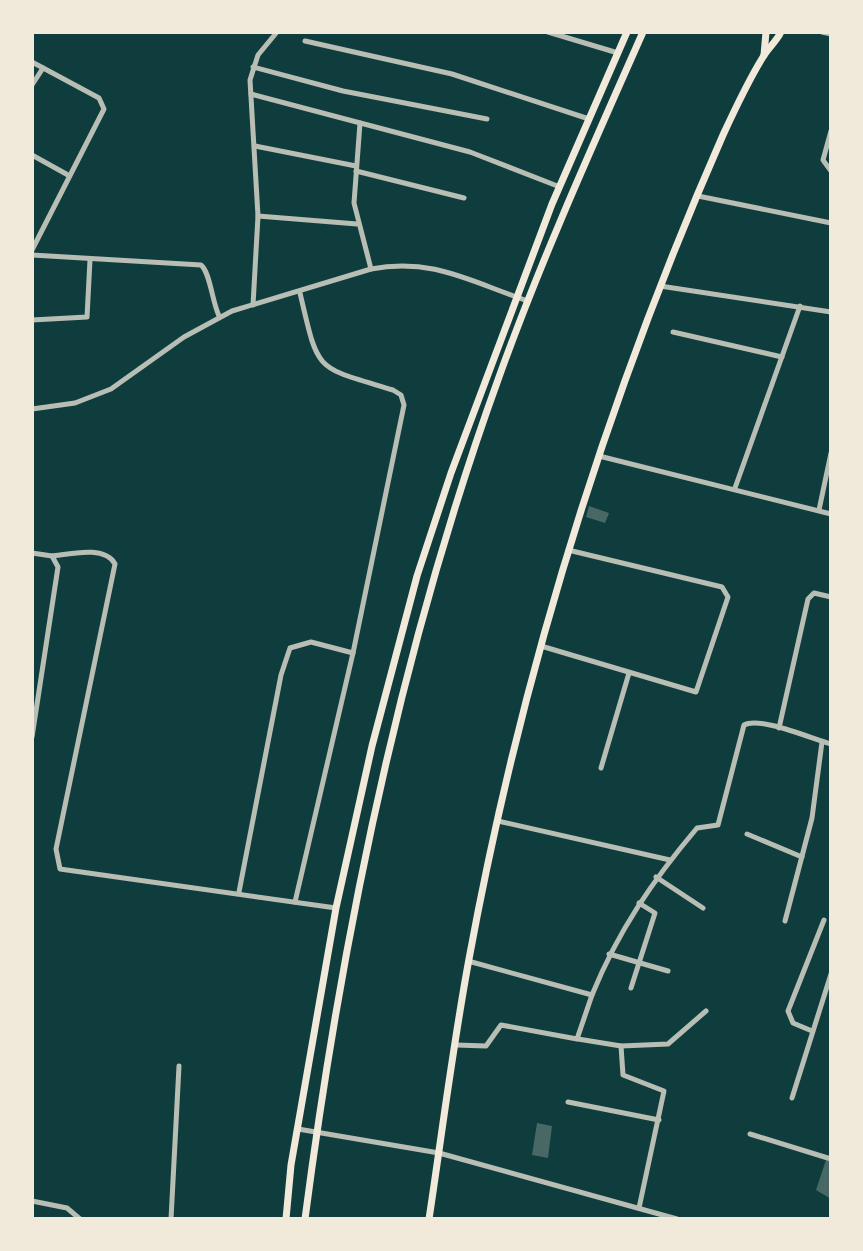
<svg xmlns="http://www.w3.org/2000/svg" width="863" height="1251" viewBox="0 0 863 1251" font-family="Ubuntu,sans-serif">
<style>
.building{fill:#486865}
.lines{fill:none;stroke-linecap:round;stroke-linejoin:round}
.minor{stroke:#b8beb3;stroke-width:5}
.secondary{stroke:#f1e9da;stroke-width:7}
</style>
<rect width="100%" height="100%" fill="#0f3d3e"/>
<g class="building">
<polygon points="589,506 609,513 605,523 586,517"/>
<polygon points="537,1123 552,1126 548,1158 532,1155"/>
<polygon points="826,1160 831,1162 831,1199 816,1190"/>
</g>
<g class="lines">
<g class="minor">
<polyline points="548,32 618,53"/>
<polyline points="822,32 831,34"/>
<polyline points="305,41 452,74 589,119"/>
<polyline points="32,62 99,98 104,109 32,250"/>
<polyline points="253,67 343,91 487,119"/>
<polyline points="32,85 43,68"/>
<polyline points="251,94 470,152 560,187"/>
<polyline points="360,123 354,203 371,269"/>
<polyline points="831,131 823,160 831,171"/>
<polyline points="255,146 356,166"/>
<polyline points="32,155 68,175"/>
<polyline points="356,171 464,198"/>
<polyline points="698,196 831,223"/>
<polyline points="258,216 357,224"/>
<path d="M32 255 201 265C210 272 212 301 219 316"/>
<polyline points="660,286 831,312"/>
<polyline points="253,305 258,216 250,80 258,55 277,32"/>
<polyline points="32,320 87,317 90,260"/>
<polyline points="673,332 782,357"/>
<path d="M32 409 75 403 111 389 184 337 232 311 371 269C432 257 471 282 528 301"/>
<polyline points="599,456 831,514"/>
<polyline points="735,488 800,306"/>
<polyline points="819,510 831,453"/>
<polyline points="32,553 52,556 58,567 32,737"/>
<path d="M52 556C70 554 105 545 115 564L56 849 60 869 336 908"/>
<polyline points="541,646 696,692 728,597 722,587 568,550"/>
<polyline points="779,728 808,599 814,593 831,597"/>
<polyline points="601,768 629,673"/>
<polyline points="498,821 670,860"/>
<polyline points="747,834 802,857"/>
<polyline points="656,877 703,908"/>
<polyline points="239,892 281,675 290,648 311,642 353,653"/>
<path d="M295 902 353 653 404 405 401 395 393 390C314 366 319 374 300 293"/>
<polyline points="785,921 812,818 822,742"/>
<polyline points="609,954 668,971"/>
<path d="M468 961 592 995C618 931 653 880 697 828L718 825 744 725C760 716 812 739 831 744"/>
<polyline points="631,988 655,913 639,903"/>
<polyline points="812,1031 793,1023 788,1011 824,920"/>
<polyline points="578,1039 621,1046 668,1044 706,1011"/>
<polyline points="456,1045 486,1046 501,1025 577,1039 592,995"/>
<polyline points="621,1046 623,1075 664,1091 639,1208"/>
<polyline points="792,1098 831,974"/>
<polyline points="568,1102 659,1120"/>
<polyline points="298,1129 439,1153 677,1219"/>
<polyline points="750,1134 831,1159"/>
<polyline points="32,1201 67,1208 80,1219"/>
<polyline points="171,1219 179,1066"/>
</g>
<g class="secondary">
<polyline points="764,55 766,32"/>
<polyline points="286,1219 291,1165 336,908 372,746 417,576 451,473 552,204 627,32"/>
<path d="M305 1219C342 935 401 647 499 377 541 260 593 145 643 32"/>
<path d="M429 1219C442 1133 453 1045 469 959 521 676 607 399 723 135 735 109 748 81 763 57 768 48 776 42 781 32"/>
</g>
</g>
<rect width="863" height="1251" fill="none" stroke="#f1e9da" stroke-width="68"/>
</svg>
